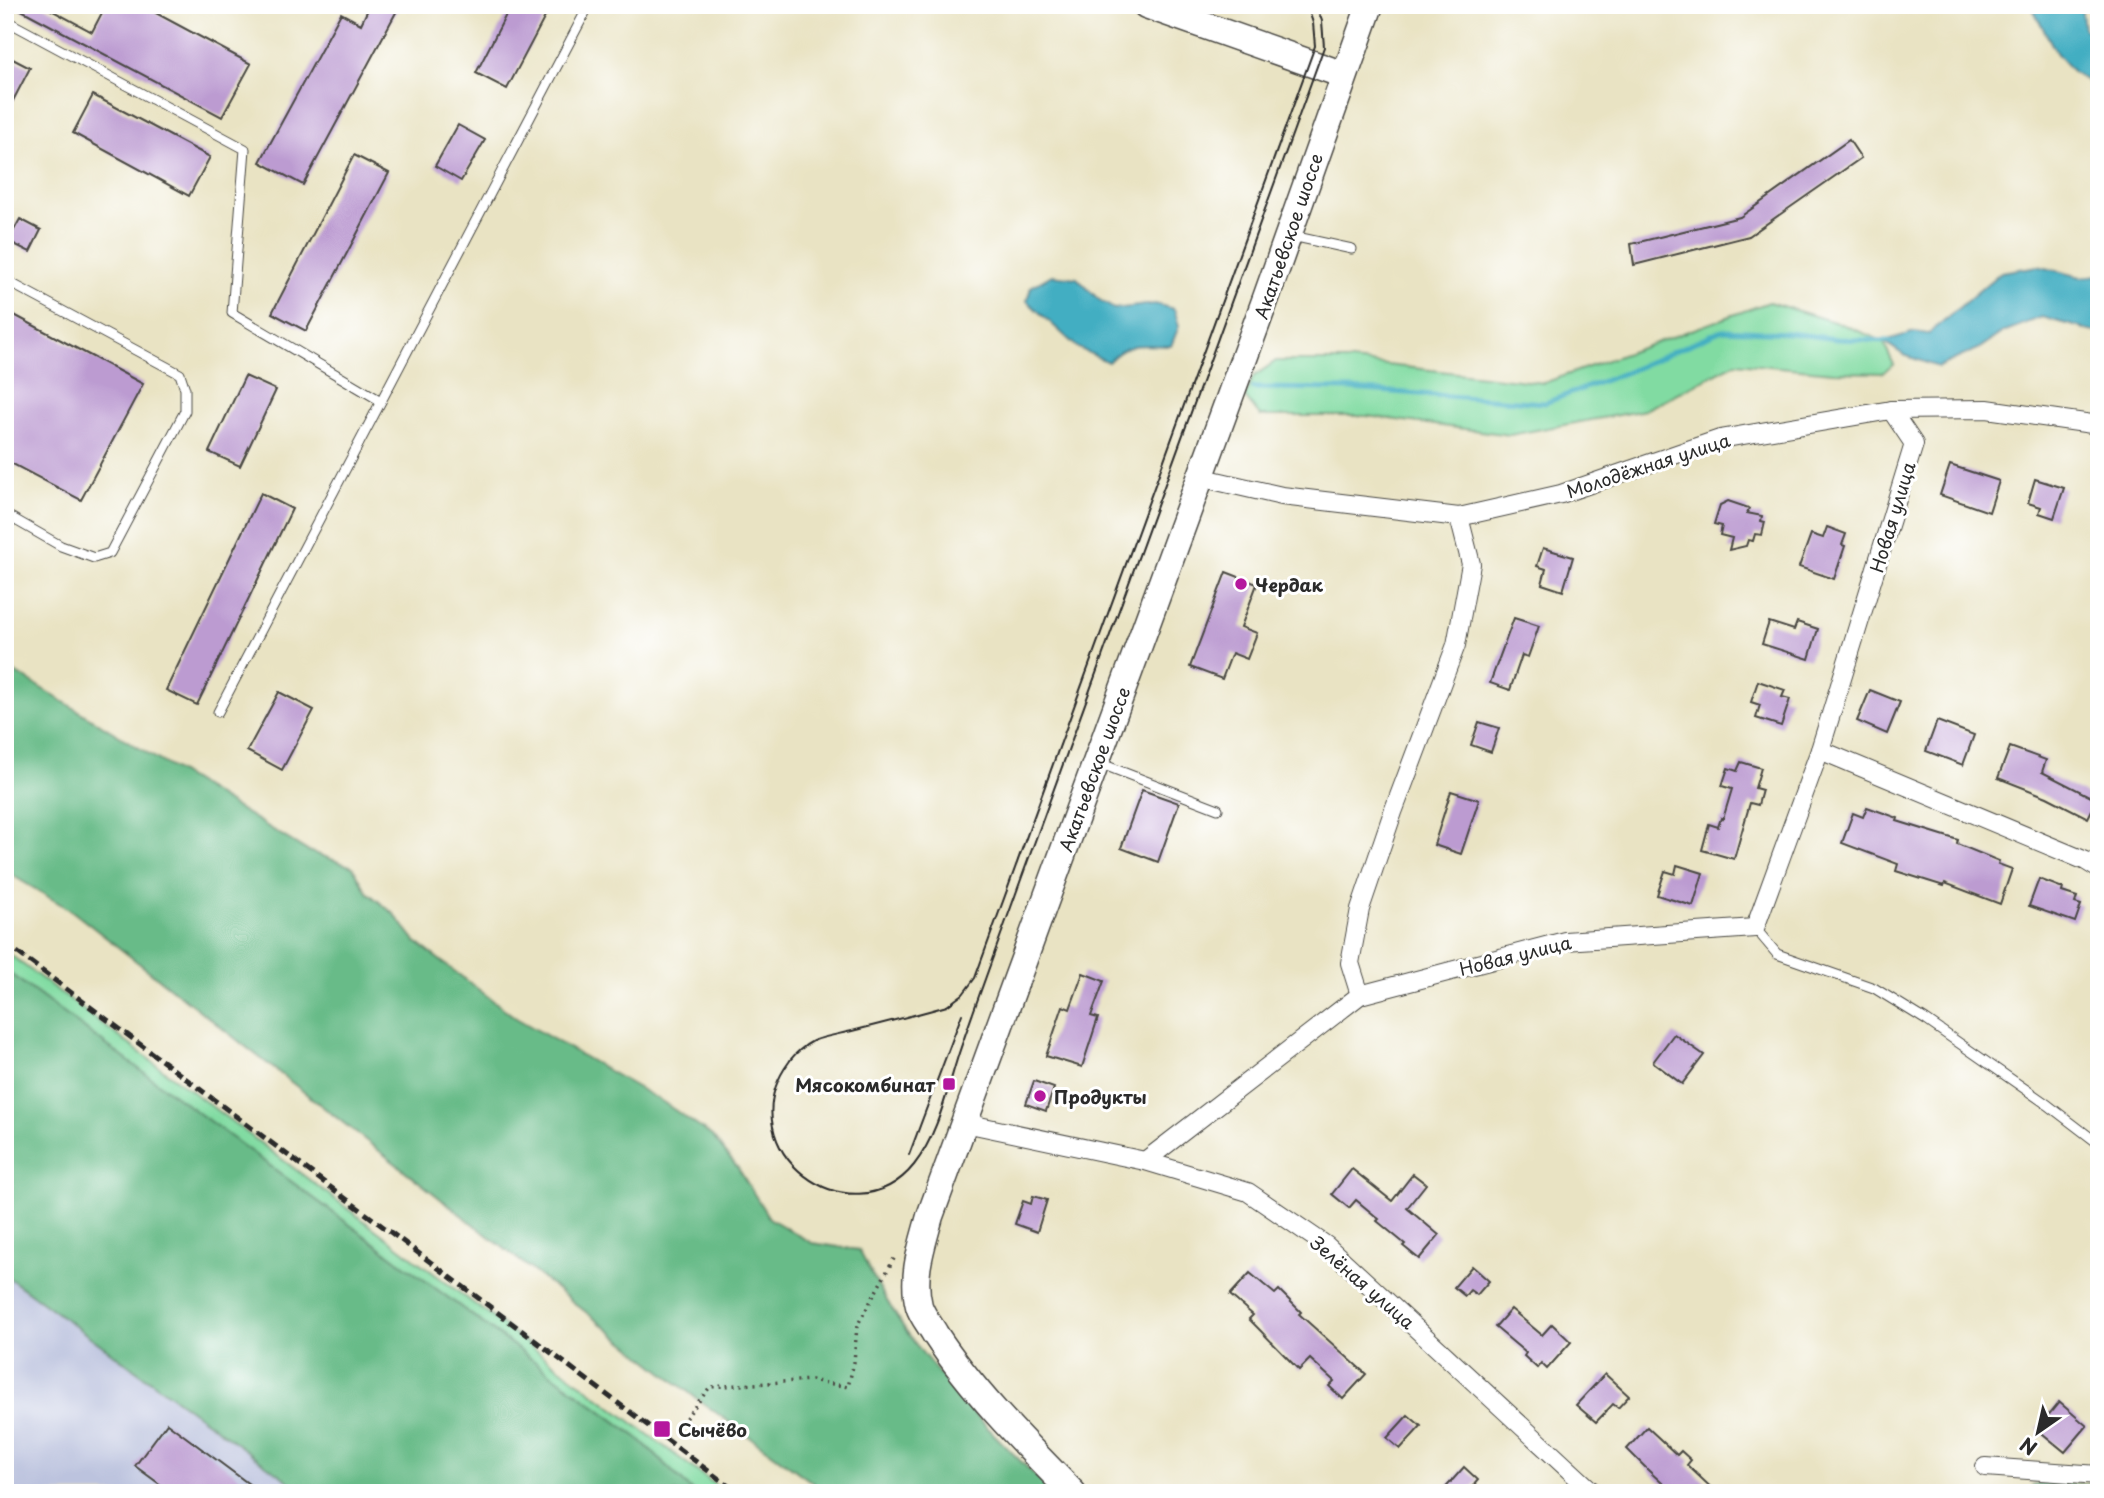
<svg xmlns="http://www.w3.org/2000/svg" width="2104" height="1498" viewBox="0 0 2104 1498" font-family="'Playpen Sans',sans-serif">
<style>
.industrial{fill:#bcc3de}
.green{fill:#81dba2;stroke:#568366;stroke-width:2}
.forest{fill:#68bb88;stroke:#4a735a;stroke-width:2}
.water{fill:#43aec2;stroke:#376c76;stroke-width:2}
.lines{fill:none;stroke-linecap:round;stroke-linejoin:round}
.stream{stroke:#43aec2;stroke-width:5}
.building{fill:#bc9bd1}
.lane-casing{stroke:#484742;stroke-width:11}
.street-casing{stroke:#484742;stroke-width:20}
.secondary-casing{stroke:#484742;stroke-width:29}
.path{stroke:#484742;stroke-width:3.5;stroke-dasharray:2 5;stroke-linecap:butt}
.lane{stroke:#fff;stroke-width:9}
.street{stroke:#fff;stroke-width:18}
.secondary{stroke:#fff;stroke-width:26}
.tram{stroke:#2b2b2b;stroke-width:2}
.rail{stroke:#2b2b2b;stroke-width:5;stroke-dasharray:10 5;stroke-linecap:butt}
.poi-dot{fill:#b5179e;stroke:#fff;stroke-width:2.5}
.labels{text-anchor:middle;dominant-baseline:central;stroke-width:6;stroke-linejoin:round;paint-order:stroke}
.street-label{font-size:18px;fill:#2b2b2b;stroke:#fff}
.poi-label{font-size:18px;font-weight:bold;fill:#2b2b2b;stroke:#fff;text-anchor:start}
</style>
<rect width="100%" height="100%" fill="#fff"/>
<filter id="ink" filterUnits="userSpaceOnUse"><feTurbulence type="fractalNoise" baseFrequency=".0143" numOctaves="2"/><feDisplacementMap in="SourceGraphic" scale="14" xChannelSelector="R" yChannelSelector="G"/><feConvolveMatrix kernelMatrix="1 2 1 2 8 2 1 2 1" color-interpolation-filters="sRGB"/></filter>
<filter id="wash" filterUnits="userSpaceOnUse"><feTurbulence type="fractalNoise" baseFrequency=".00686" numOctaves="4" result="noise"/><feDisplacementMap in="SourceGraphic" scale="28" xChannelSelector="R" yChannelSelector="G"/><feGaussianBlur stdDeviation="1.57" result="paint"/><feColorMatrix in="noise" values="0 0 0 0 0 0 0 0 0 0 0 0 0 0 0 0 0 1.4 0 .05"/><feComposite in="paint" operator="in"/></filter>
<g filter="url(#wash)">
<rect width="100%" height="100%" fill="#e9e3c3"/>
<polygon class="industrial" points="5,1275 305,1493 5,1493"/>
<g class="green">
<polygon points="1769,302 1844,325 1883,341 1894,365 1882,373 1833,372 1736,363 1645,410 1510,435 1367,416 1260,416 1245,397 1253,377 1276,361 1352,361 1544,383"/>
<polygon points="5,951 726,1493 694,1493 638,1438 5,970"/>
</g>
<g class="forest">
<path d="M5 666 306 850 353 867 367 892 394 914 416 942 516 1018 663 1102 712 1136 738 1168 769 1218 812 1243 859 1250C877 1285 897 1321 921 1351 960 1402 1007 1448 1053 1493H827L696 1398 72 911 5 871Z"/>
<polygon points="5,970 638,1438 694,1493 305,1493 5,1275"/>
<polygon points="2046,1483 2099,1485 2099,1493 2026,1493 2033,1486"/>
</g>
<g class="water">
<polygon points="2031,5 2081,5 2084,29 2099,38 2099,89 2073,72 2057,54"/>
<polygon points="2038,266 2081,277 2099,275 2099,333 2042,317 2003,332 1978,349 1938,367 1904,355 1883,341 1915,332 1928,334 2001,272"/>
<path d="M1052 275 1077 278 1098 299 1114 309 1155 304 1174 309 1179 326 1171 346C1144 346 1128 340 1108 362L1078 348 1027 301 1031 287Z"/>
</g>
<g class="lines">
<polyline class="stream" points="1253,388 1350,389 1545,403 1627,372 1722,330 1789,333 1837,339 1889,341"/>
</g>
<g id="blocks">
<g class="building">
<polygon points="12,5 42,5 92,32 106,5 141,5 251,64 222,117"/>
<polygon points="370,5 400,5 303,185 260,162 341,13 361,24"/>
<polygon points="511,5 527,5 546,15 507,89 476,73"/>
<polygon points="5,55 30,68 5,116"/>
<polygon points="93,95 210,157 189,196 73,133"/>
<polygon points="458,125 485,140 461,181 435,166"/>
<polygon points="1849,140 1861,158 1749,236 1634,265 1631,244 1740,217"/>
<polygon points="354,155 389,173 306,331 272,313"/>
<polygon points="20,219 41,230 30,252 8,241"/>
<polygon points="5,310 143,384 81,500 5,460"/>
<polygon points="245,376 276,390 240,466 209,452"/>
<polygon points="1950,465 1999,481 1989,512 1940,495"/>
<polygon points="2035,479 2064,488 2054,518 2039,513 2041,507 2028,503"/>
<polygon points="261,493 292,509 197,705 166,690"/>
<polygon points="1728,501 1749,508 1747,513 1762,516 1761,521 1765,522 1762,535 1755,534 1753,541 1748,540 1746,546 1729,550 1732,538 1720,535 1722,526 1714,524 1720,505"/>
<polygon points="1827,527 1846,534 1842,545 1845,546 1834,579 1799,567 1811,534 1823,538"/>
<polygon points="1543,548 1573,557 1563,591 1542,584 1546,569 1537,566"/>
<polygon points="1226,572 1257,584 1241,627 1257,633 1247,659 1232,653 1222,679 1190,667"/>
<polygon points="1514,618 1539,626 1528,657 1522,655 1510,690 1490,683"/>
<polygon points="1769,622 1794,630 1797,622 1818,629 1809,659 1762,644"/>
<polygon points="1758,681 1785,690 1782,697 1790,699 1781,726 1756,718 1760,705 1751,702"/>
<polygon points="1870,690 1900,702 1887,734 1857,721"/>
<polygon points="279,692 314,710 282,770 247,751"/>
<polygon points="1937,721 1974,735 1963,765 1926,751"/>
<polygon points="1479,722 1499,728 1491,752 1471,745"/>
<polygon points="2010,747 2046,760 2042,772 2097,800 2088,818 2047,797 1998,778"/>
<polygon points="1741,762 1761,768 1755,788 1762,790 1758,805 1750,803 1734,859 1702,850 1709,824 1718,827 1721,818 1723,819 1732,789 1722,786 1728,768 1737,771"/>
<polygon points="1142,790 1179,803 1158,862 1121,848"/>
<polygon points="1451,791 1479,800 1461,854 1434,845"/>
<polygon points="1867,807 1898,818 1897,821 1958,840 1957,844 1999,861 1998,864 2012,869 2000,904 1945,883 1944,886 1896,871 1898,864 1842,843 1853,813 1863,817"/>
<polygon points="1677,865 1703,873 1693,906 1657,895 1665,871 1675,874"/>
<polygon points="2039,879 2063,888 2062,892 2077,897 2075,903 2081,905 2075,922 2029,906"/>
<polygon points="1083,973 1104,981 1091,1016 1098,1018 1082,1067 1046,1056 1063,1006 1070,1009"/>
<polygon points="1674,1034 1704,1055 1682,1084 1653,1062"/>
<polygon points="1034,1081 1054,1088 1046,1111 1026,1104"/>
<polygon points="1352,1169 1392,1201 1413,1174 1426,1184 1407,1208 1439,1235 1419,1259 1403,1246 1405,1244 1377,1221 1379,1219 1356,1200 1349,1208 1332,1194"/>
<polygon points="1033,1196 1047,1200 1037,1232 1015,1224 1023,1201 1031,1204"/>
<polygon points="1472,1266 1489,1281 1477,1295 1470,1290 1465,1296 1454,1287"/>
<polygon points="1250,1273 1275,1294 1279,1290 1301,1312 1299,1314 1366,1374 1343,1399 1329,1386 1334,1381 1310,1359 1299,1370 1249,1319 1253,1315 1230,1295"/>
<polygon points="1511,1309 1542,1335 1552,1324 1571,1342 1547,1369 1541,1363 1537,1368 1524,1356 1526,1353 1495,1327"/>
<polygon points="1605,1374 1629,1396 1618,1408 1613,1404 1596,1422 1576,1405"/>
<polygon points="2059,1402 2087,1426 2065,1452 2037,1429"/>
<polygon points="1408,1415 1421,1426 1400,1449 1387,1438"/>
<polygon points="167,1423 261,1493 172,1493 135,1466"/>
<polygon points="1647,1427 1677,1455 1681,1451 1691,1460 1687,1465 1717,1493 1673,1493 1649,1471 1627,1449"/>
<polygon points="1464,1467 1478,1480 1467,1493 1441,1493"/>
</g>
</g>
</g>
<g filter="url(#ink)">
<use href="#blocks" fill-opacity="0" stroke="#484742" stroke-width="2"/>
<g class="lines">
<g class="lane-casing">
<g id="lane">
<polyline points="5,20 245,149 232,313 381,401"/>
<polyline points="1292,236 1352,249"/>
<polyline points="5,280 180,374 185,389 185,411 110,553 94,558 61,546 5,514"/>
<polyline points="218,712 589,5"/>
<polyline points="1099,763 1218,809"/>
<polyline points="1755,928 1777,954 1874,988 1926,1020 2048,1105 2099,1144"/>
</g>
</g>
<g class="street-casing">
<g id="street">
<polyline points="1199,477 1282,496 1459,517 1561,494 1720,439 1891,410 1987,409 2099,425"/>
<polyline points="1820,750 2086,861 2099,869"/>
<polyline points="1360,995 1350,963 1360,909 1393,812 1456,645 1471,564 1459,517"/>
<polyline points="965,1123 1145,1161 1248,1192 1327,1246 1594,1493"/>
<polyline points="1145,1161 1360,995 1565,941 1755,928 1820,750 1914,444 1891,410"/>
<polyline points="1985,1467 2099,1475"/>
</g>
</g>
<g class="secondary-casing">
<g id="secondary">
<polyline points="1146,5 1344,75"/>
<path d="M1073 1493C1024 1443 973 1392 935 1334 930 1325 922 1316 919 1306 911 1275 922 1246 930 1216L1266 298 1370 5"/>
</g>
</g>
<polyline class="path" points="677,1429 710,1387 811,1380 848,1387 854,1362 857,1326 896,1255"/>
<use href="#lane" class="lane"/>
<use href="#street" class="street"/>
<use href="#secondary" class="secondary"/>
<g class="tram">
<path d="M1307 5 1313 23 1315 46 975 978 963 994 947 1006C915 1015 884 1023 852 1031 840 1034 825 1036 813 1041 805 1045 794 1054 789 1062 725 1150 852 1242 914 1165 938 1135 947 1090 959 1053 978 997 999 941 1019 885 1121 606 1223 327 1324 47L1322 21 1316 5"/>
<polyline points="909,1155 962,1014"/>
</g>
<polyline class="rail" points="5,943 738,1493"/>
</g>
</g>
<g class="poi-dot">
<circle cx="1241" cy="584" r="7"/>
<rect x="942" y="1077" width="14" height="14" rx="3.5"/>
<circle cx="1040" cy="1096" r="7"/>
<rect x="653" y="1420" width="18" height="18" rx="3.5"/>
</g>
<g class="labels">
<g class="street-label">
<text transform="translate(1288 236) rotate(-71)">Акатьевское шоссе</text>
<text transform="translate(1648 465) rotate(-18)">Молодёжная улица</text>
<text transform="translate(1892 517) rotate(-73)">Новая улица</text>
<text transform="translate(1094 769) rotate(-70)">Акатьевское шоссе</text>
<text transform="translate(1515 955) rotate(-14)">Новая улица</text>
<text transform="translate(1363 1282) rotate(41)">Зелёная улица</text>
</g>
<g class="poi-label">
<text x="1255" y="584">Чердак</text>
<text x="935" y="1084" text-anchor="end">Мясокомбинат</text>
<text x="1054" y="1096">Продукты</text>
<text x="678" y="1429">Сычёво</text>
</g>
</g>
<rect width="2104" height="1498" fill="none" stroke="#fff" stroke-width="28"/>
<g transform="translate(2038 1432) rotate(214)" stroke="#ffffff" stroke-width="5" paint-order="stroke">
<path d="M0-5L12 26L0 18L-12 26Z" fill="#2b2b2b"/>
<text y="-10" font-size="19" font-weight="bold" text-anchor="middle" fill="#2b2b2b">N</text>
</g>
</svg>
